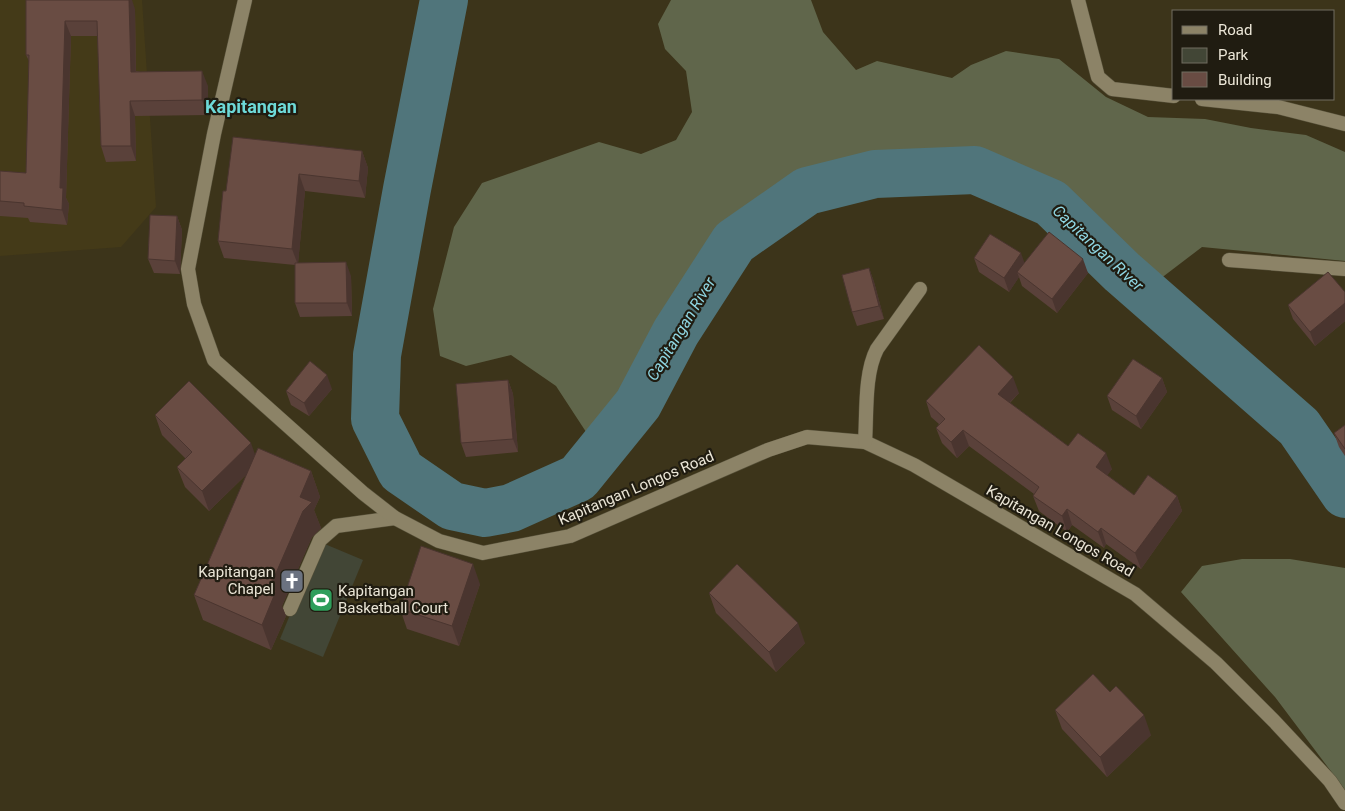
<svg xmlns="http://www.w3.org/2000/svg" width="1345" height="811" viewBox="0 0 1345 811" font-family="Roboto,sans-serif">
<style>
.built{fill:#443a18}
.green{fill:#424636}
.forest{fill:#60664b}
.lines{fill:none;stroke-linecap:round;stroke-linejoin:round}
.river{stroke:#50757b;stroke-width:48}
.service-casing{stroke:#57513a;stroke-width:15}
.minor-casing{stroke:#57513a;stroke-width:15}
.service{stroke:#8c8367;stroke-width:14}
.minor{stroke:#8c8367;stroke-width:14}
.wall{fill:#5a413a}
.shaded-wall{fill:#4a352f}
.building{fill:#694c43;stroke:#4a352f}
.labels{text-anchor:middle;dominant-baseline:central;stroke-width:4.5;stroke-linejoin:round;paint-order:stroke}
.street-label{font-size:15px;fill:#ebe6d7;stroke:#201c11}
.poi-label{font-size:15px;fill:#ebe6d7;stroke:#201c11;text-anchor:end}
.water-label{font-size:16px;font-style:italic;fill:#8fd6e2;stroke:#201c11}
.quarter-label{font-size:18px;font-weight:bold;fill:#6dd9d8;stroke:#201c11}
</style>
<rect width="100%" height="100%" fill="#3c341a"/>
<polygon class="built" points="0,0 142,0 156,207 121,247 0,256"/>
<polygon class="green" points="320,542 363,560 323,657 280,639"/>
<g class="forest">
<polygon points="671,0 811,0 823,32 856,70 877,61 952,78 971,65 1006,51 1059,59 1106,97 1148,117 1205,119 1251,128 1306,135 1345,152 1345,261 1202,247 1160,279 1061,232 980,183 887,170 789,210 667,341 617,433 590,438 556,386 511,355 466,366 440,356 433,309 454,227 482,183 599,142 641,154 676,140 692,112 686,71 665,49 658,24"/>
<polygon points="1242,559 1290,559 1345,568 1345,790 1275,697 1181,592 1202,566"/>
</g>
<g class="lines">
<polyline class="river" points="444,0 407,189 377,355 375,419 401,471 452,506 485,513 511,508 578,478 638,404 676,332 734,242 807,191 875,174 975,170 1051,203 1122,272 1299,427 1345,494"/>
<g class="service-casing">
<g id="service">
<polyline points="1229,260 1345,269"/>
<polyline points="290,609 320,540 336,526 395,518"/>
</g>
</g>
<g class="minor-casing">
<g id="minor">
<polyline points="245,0 214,134 188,269 194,304 214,360 363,493 395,518 439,541 483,553 570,536 768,450 807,437 865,442 914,465 1135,594 1216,663 1274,721 1330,781 1345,803"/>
<polyline points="1078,0 1098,77 1112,89 1174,96"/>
<polyline points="1202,99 1278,107 1345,124"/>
<path d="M865 442C867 414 864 374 877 349L920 289"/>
</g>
</g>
<use href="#service" class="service"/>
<use href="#minor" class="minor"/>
</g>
<g class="wall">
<polygon points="26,0 135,9 136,71 208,86 208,115 135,116 136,161 106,162 101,146 98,36 71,36 66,198 69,204 67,225 30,222 28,218 0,216 0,171 26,173 29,61 26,55"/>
<polygon points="362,151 368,168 365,198 305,191 298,263 351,276 352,316 300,317 295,303 295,265 224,258 218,241 226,191"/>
<polygon points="177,216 182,230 180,274 154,273 148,259"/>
<polygon points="974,258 1024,263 1088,273 1057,313 1022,286 1019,277 1009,292 979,272"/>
<polygon points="869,268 874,282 884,319 857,326 852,312"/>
<polygon points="1345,292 1345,321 1315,346 1293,319 1288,305"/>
<polygon points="1162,378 1167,392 1141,429 1112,410 1107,396"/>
<polygon points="508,380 513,394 518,452 466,457 461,443"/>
<polygon points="332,389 309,416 291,405 286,391"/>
<polygon points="1019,393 1010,403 1068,446 1112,469 1107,475 1134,495 1177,496 1182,511 1141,569 1106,544 1104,548 1072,525 1067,532 1039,511 1033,496 1034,494 969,446 957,458 942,443 936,428 939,424 931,417 926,401"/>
<polygon points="155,415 255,455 311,471 320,497 314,510 321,528 312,537 282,606 286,616 271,650 203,620 194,595 247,474 209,511 185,487 177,467 186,459 162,435"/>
<polygon points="1345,425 1345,456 1339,447 1334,433"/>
<polygon points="480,584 459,646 407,629 400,609"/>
<polygon points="709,593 805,643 776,672 716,613"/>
<polygon points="1055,710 1151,735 1107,777 1062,729"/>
</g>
<g class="shaded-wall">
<polygon points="129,0 132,0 135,9 136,87 131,72"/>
<polygon points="65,21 71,36 66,198 69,204 67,225 62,210 60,188"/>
<polygon points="202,71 208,86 208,115 202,100"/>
<polygon points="130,101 135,116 136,161 131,146"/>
<polygon points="362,151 368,168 365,198 359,181"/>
<polygon points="299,174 305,191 298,265 292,249"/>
<polygon points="177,216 182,230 180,274 175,261"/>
<polygon points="1021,253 1026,267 1017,272 1019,277 1009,292 1004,278"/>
<polygon points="1083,259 1088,273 1057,313 1052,299"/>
<polygon points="346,262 351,276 352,316 347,303"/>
<polygon points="869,268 874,282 884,319 879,306"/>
<polygon points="1345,303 1345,321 1315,346 1310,332"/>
<polygon points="327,375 332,389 309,416 304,403"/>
<polygon points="1013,377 1019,393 1003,409 998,394"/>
<polygon points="1162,378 1167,392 1141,429 1136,416"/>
<polygon points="508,380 513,394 518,452 513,439"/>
<polygon points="963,430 969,446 957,458 951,442"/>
<polygon points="251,443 258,463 209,511 202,491"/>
<polygon points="1106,453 1112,469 1102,483 1096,467"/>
<polygon points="311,471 320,497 314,510 321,528 312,537 282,606 286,616 271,650 262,625 273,580 300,497"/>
<polygon points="1177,496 1182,511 1141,569 1135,553"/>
<polygon points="1067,509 1072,525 1067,532 1062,516"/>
<polygon points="1101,528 1106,544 1104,548 1098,532"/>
<polygon points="473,564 480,584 459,646 452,626"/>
<polygon points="798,623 805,643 776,672 769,652"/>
<polygon points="1144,715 1151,735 1107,777 1100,757"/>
</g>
<g class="building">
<polygon points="26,0 129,0 131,72 202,71 202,100 130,101 131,146 101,146 97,21 65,21 60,188 63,188 62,210 24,206 24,203 0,201 0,171 26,173 29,55 26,55"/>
<polygon points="233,137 362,151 359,181 299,174 292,249 218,241 223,191 226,191"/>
<polygon points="150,215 177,216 175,261 148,259"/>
<polygon points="1049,232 1083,259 1052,299 1017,272"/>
<polygon points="990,234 1021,253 1004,278 974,258"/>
<polygon points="346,262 347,303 295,303 295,263"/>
<polygon points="869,268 879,306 852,312 842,275"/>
<polygon points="1328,272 1345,292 1345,303 1310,332 1288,305"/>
<polygon points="979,345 1013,377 998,394 1068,446 1078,433 1106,453 1096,467 1134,495 1148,475 1177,496 1135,553 1101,528 1098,532 1067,509 1062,516 1033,496 1039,487 963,430 951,442 936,428 945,419 926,401"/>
<polygon points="1133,359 1162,378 1136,416 1107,396"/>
<polygon points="310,361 327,375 304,403 286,391"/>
<polygon points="508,380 513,439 461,443 456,384"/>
<polygon points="189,381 251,443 202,491 177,467 192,452 155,415"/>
<polygon points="1345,425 1345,449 1334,433"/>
<polygon points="258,448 311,471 300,497 312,502 303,511 273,580 272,585 276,591 262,625 194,595"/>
<polygon points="421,546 473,564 452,626 400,609"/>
<polygon points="737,564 798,623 769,652 709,593"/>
<polygon points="1093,674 1110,692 1116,686 1144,715 1100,757 1055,710"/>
</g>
<defs>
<g id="church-square" transform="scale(1.25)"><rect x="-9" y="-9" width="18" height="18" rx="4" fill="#6b7280" stroke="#201c11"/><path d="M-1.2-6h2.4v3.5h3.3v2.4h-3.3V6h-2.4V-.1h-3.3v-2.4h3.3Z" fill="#fff"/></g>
<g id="stadium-square" transform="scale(1.25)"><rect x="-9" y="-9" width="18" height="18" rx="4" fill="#2e9e5b" stroke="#201c11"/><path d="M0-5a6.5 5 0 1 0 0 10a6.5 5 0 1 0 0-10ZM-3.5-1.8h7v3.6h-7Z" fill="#fff"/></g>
</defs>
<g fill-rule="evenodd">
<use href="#church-square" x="292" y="581"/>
<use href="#stadium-square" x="321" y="600"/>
</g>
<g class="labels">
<g class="street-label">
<text transform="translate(636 488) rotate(-23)">Kapitangan Longos Road</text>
<text transform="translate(1060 531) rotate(30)">Kapitangan Longos Road</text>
</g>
<g class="poi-label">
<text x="274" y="572">Kapitangan<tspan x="274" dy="17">Chapel</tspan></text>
<text x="338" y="591" text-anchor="start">Kapitangan<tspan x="338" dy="17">Basketball Court</tspan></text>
</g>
<g class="water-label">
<text transform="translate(1098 248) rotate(43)">Capitangan River</text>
<text transform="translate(681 329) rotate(-59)">Capitangan River</text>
</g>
<g class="quarter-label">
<text x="251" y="106">Kapitangan</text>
</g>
</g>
<rect x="1172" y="10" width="162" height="90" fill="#201c11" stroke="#716d60"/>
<rect x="1182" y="26" width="25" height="8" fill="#8c8367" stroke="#716d60"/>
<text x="1218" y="35" font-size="15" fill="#ebe6d7">Road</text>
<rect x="1182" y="48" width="25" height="15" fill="#424636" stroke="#716d60"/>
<text x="1218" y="60" font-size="15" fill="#ebe6d7">Park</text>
<rect x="1182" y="72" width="25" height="15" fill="#694c43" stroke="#716d60"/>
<text x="1218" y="85" font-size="15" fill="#ebe6d7">Building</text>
</svg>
